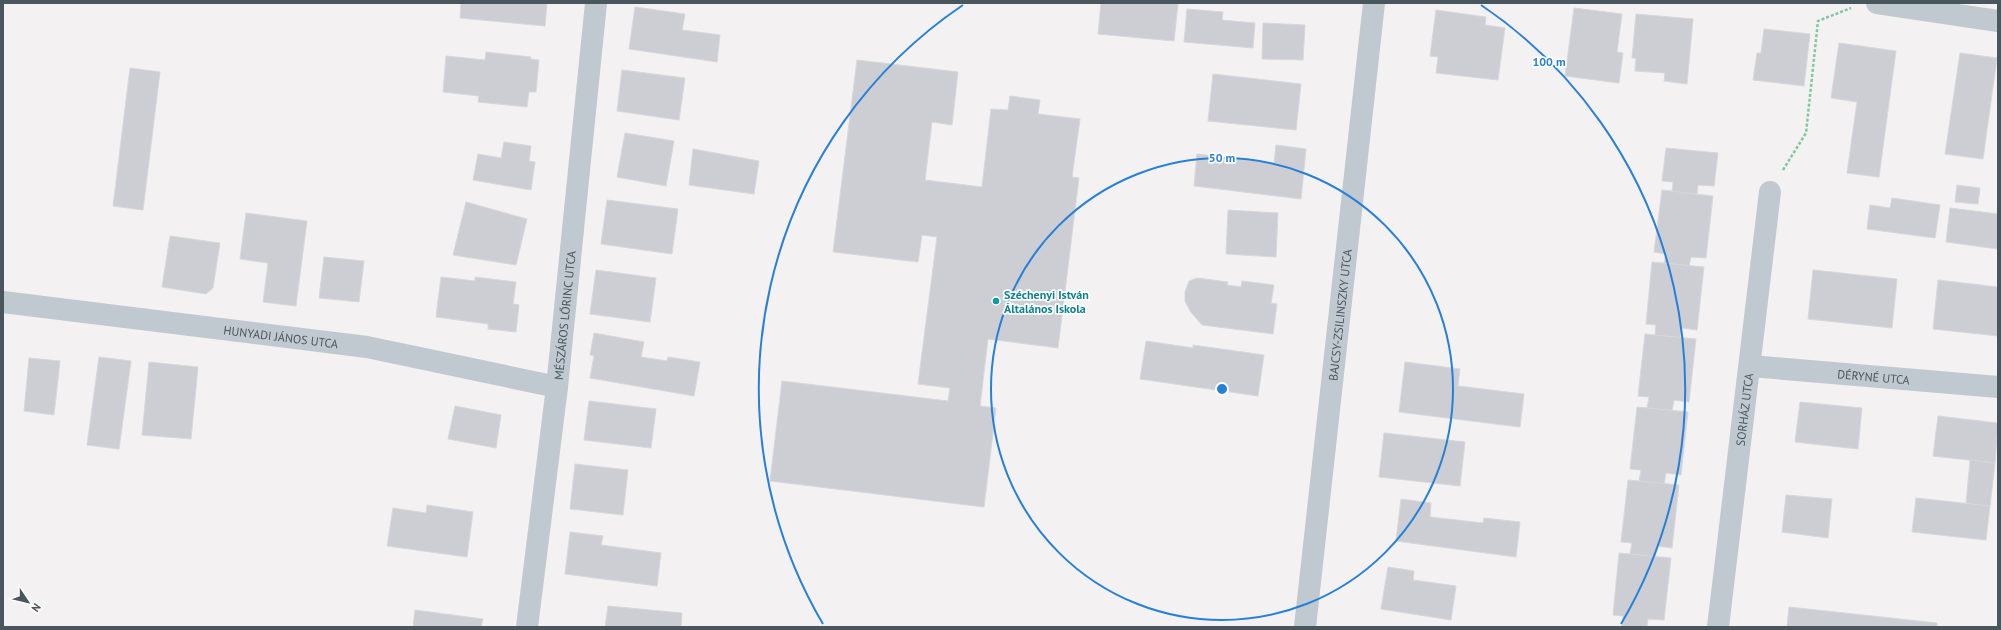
<svg xmlns="http://www.w3.org/2000/svg" width="2001" height="630" viewBox="0 0 2001 630" font-family="'PT Sans',sans-serif">
<style>
.building{fill:#ccced3;stroke:#d6d8dc}
.lines{fill:none;stroke-linecap:round;stroke-linejoin:round}
.path{stroke:#7ec99f;stroke-width:2.5;stroke-dasharray:3 2;stroke-linecap:butt}
.minor{stroke:#c0c9cf;stroke-width:22}
.ring{fill:none;stroke:#2780d8;stroke-width:2}
.culture-dot{fill:#0f9aa8;stroke:#fff;stroke-width:1.5}
.labels{text-anchor:middle;dominant-baseline:central;stroke-width:3.5;stroke-linejoin:round;paint-order:stroke}
.culture-label{font-size:12px;font-weight:bold;fill:#0d838f;stroke:#fff;text-anchor:start}
.street-label{font-size:12px;fill:#4a565e;stroke:#fff}
.centre{fill:#2780d8;stroke:#fff;stroke-width:2}
.ring-label{font-size:12px;text-anchor:middle;font-weight:bold;fill:#2780d8;stroke:#fff;stroke-width:3.5;stroke-linejoin:round;paint-order:stroke}
</style>
<rect width="100%" height="100%" fill="#f3f1f2"/>
<g class="building">
<polygon points="461,3 547,3 545,26 460,18"/>
<polygon points="1101,3 1178,3 1174,41 1098,34"/>
<polygon points="635,7 685,14 682,30 720,35 717,62 629,49"/>
<polygon points="1574,8 1622,14 1617,52 1623,53 1619,83 1565,76"/>
<polygon points="1187,9 1223,12 1222,20 1255,23 1253,48 1184,42"/>
<polygon points="1436,10 1486,17 1485,25 1505,28 1498,80 1436,73 1438,57 1430,56"/>
<polygon points="1636,14 1693,19 1687,84 1664,81 1665,73 1635,71 1636,58 1632,58"/>
<polygon points="1263,23 1305,25 1303,60 1262,59"/>
<polygon points="1764,29 1810,34 1804,86 1753,80 1757,53 1761,53"/>
<polygon points="1839,43 1896,51 1879,177 1847,173 1857,102 1831,98"/>
<polygon points="486,52 531,57 530,59 539,60 536,92 529,92 527,107 478,102 479,96 443,92 446,56 485,60"/>
<polygon points="1960,53 1997,58 1983,159 1945,154"/>
<polygon points="857,60 958,72 952,125 932,122 925,180 982,187 991,109 1008,110 1010,96 1040,100 1038,114 1080,119 1072,177 1079,178 1058,348 988,339 980,406 996,408 984,507 770,481 782,381 948,401 950,388 918,384 937,237 922,235 918,262 833,252"/>
<polygon points="130,68 160,72 143,210 113,206"/>
<polygon points="622,70 685,78 679,120 617,111"/>
<polygon points="1213,74 1301,84 1296,130 1208,121"/>
<polygon points="625,133 674,141 666,186 617,177"/>
<polygon points="504,142 531,146 529,161 535,162 531,190 473,180 478,154 501,158"/>
<polygon points="1276,145 1306,149 1301,199 1194,186 1197,154 1274,163"/>
<polygon points="1666,148 1718,153 1714,186 1698,185 1697,194 1672,192 1673,182 1662,181"/>
<polygon points="693,149 759,161 754,194 689,185"/>
<polygon points="1957,185 1980,188 1978,204 1955,202"/>
<polygon points="1662,190 1713,196 1706,258 1691,257 1689,266 1664,263 1666,254 1654,252"/>
<polygon points="1892,198 1940,205 1935,238 1867,229 1870,205 1890,208"/>
<polygon points="607,200 678,209 672,254 601,244"/>
<polygon points="466,202 527,219 516,265 453,255"/>
<polygon points="1950,208 1998,214 1998,249 1946,242"/>
<polygon points="1228,210 1278,213 1276,257 1226,254"/>
<polygon points="246,213 307,221 296,306 263,302 268,263 240,259"/>
<polygon points="170,236 220,243 213,288 206,294 162,287"/>
<polygon points="324,257 364,261 359,302 319,298"/>
<polygon points="1652,262 1704,267 1697,330 1682,328 1680,338 1655,335 1656,325 1646,324"/>
<polygon points="596,270 656,278 650,322 590,314"/>
<polygon points="1813,270 1897,279 1892,328 1808,319"/>
<polygon points="441,277 475,281 475,277 516,282 513,304 519,305 516,332 488,329 488,324 436,317"/>
<polygon points="1197,278 1228,282 1227,285 1241,287 1242,281 1274,285 1271,303 1277,304 1273,334 1202,325 1190,311 1185,301 1185,292 1189,281"/>
<polygon points="1938,280 1998,287 1998,336 1933,329"/>
<polygon points="594,333 644,342 641,357 667,361 668,357 700,362 694,396 590,378 594,356 590,355"/>
<polygon points="1645,334 1696,339 1689,402 1674,400 1672,411 1647,408 1649,397 1638,396"/>
<polygon points="1146,341 1193,348 1193,345 1264,355 1258,396 1140,379"/>
<polygon points="99,357 131,361 119,449 87,445"/>
<polygon points="29,358 60,361 54,415 24,411"/>
<polygon points="149,362 198,367 191,439 142,435"/>
<polygon points="1405,362 1460,369 1458,386 1524,394 1520,427 1399,412"/>
<polygon points="589,401 656,409 651,448 584,440"/>
<polygon points="1800,402 1862,408 1858,449 1795,442"/>
<polygon points="455,406 501,415 496,448 448,439"/>
<polygon points="1637,407 1688,412 1681,475 1666,473 1664,484 1639,481 1641,470 1630,469"/>
<polygon points="1938,416 1998,423 1995,463 1933,456"/>
<polygon points="1384,433 1465,442 1460,486 1379,477"/>
<polygon points="1970,460 1995,463 1990,506 1966,504"/>
<polygon points="575,464 628,470 623,515 570,509"/>
<polygon points="1628,480 1679,485 1672,548 1657,546 1655,557 1630,554 1632,543 1621,542"/>
<polygon points="1786,495 1832,499 1828,538 1782,532"/>
<polygon points="1916,498 1990,506 1986,540 1912,532"/>
<polygon points="1401,499 1431,503 1430,517 1483,523 1484,518 1520,522 1516,557 1396,541"/>
<polygon points="427,505 473,512 467,557 387,546 393,508 426,513"/>
<polygon points="570,532 603,536 601,545 661,553 657,586 565,574"/>
<polygon points="1619,553 1671,558 1664,620 1648,619 1647,627 1622,627 1623,616 1613,615"/>
<polygon points="1388,567 1414,571 1413,580 1456,586 1451,620 1381,609"/>
<polygon points="608,606 682,613 681,627 605,627"/>
<polygon points="1789,607 1937,623 1937,627 1787,627"/>
<polygon points="415,610 483,619 481,627 413,627"/>
</g>
<g class="lines">
<polyline class="path" points="1783,170 1806,133 1818,21 1851,8"/>
<g class="minor">
<polyline points="1877,3 1998,21"/>
<path id="s1" d="M3 302 367 347 557 387"/>
<path id="s2" d="M1750 366 1998 387"/>
<path id="s3" d="M527 627 557 387 596 3"/>
<path id="s4" d="M1305 627 1374 3"/>
<path id="s5" d="M1718 627 1770 192"/>
</g>
</g>
<g class="ring">
<circle cx="1222" cy="389" r="231"/>
<path d="M823 624A463 463 0 0 1 963 5M1481 5A463 463 0 0 1 1621 624"/>
</g>
<circle class="culture-dot" cx="996" cy="301" r="4"/>
<g class="labels">
<g class="culture-label">
<text x="1004" y="294">Széchenyi István<tspan x="1004" dy="14">Általános Iskola</tspan></text>
</g>
<g class="street-label">
<text stroke="none"><textPath href="#s3" startOffset="314">MÉSZÁROS LŐRINC UTCA</textPath></text>
<text stroke="none"><textPath href="#s4" startOffset="314">BAJCSY-ZSILINSZKY UTCA</textPath></text>
<text stroke="none"><textPath href="#s1" startOffset="280">HUNYADI JÁNOS UTCA</textPath></text>
<text stroke="none"><textPath href="#s2" startOffset="124">DÉRYNÉ UTCA</textPath></text>
<text stroke="none"><textPath href="#s5" startOffset="219">SORHÁZ UTCA</textPath></text>
</g>
</g>
<circle cx="1222" cy="389" r="6" class="centre"/>
<g class="ring-label">
<text x="1549" y="66">100 m</text>
<text x="1222" y="162">50 m</text>
</g>
<rect width="2001" height="630" fill="none" stroke="#4a565e" stroke-width="8"/>
<g transform="translate(28 602) rotate(125)" stroke="#ffffff" stroke-width="3" paint-order="stroke">
<path d="M0-3L7 15L0 10L-7 15Z" fill="#4a565e"/>
<text y="-6" font-size="11" font-weight="bold" text-anchor="middle" fill="#4a565e">N</text>
</g>
</svg>
